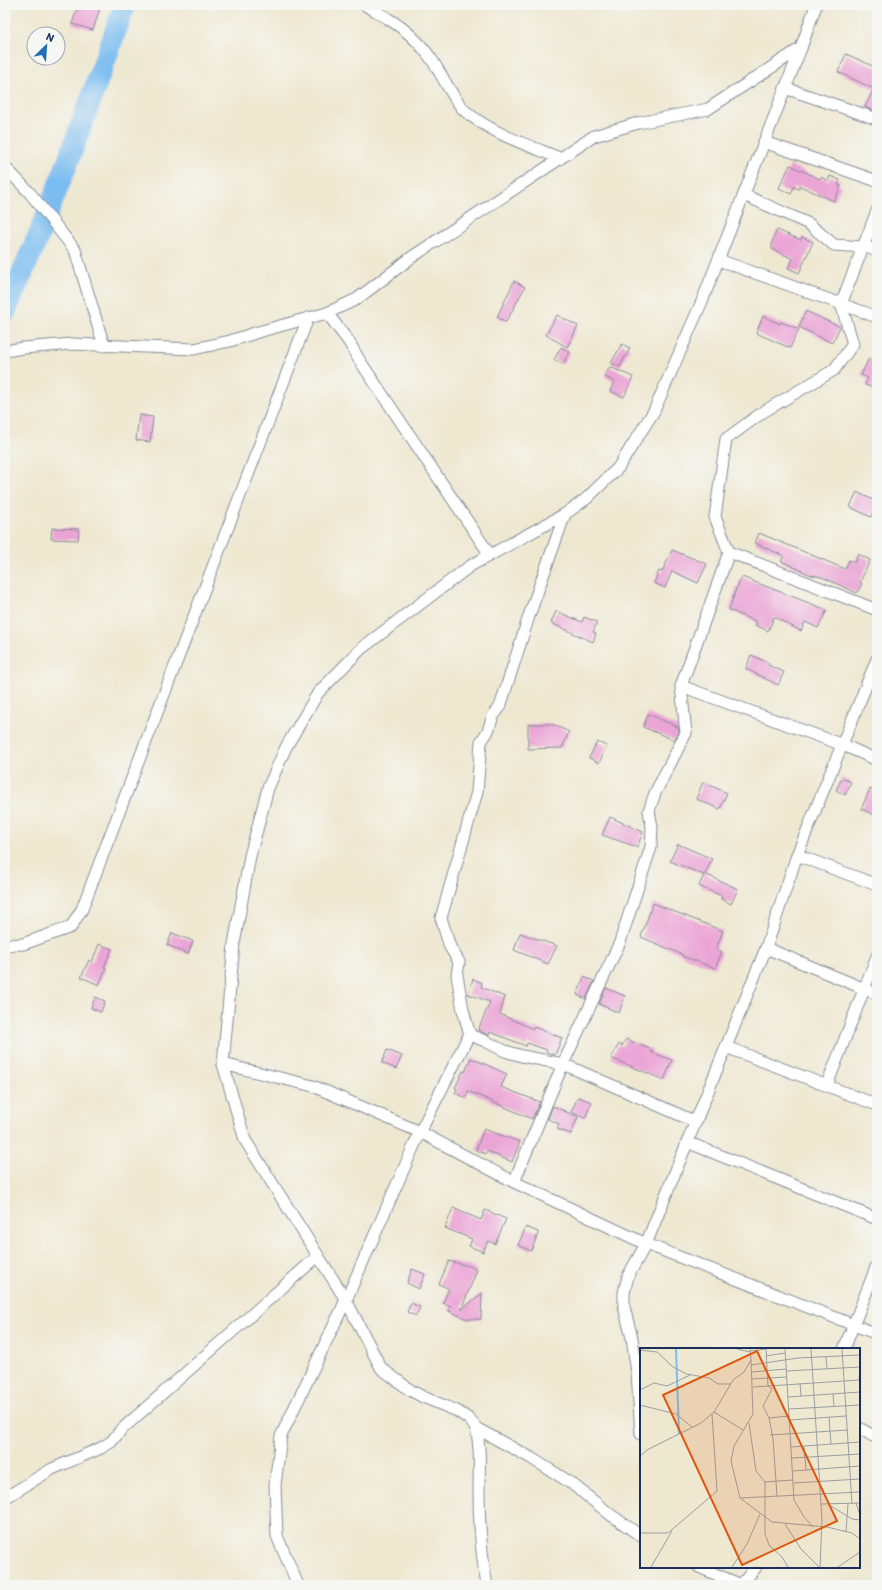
<svg xmlns="http://www.w3.org/2000/svg" width="882" height="1590" viewBox="0 0 882 1590" font-family="Itim,sans-serif">
<style>
.lines{fill:none;stroke-linecap:round;stroke-linejoin:round}
.river{stroke:#7cbdf1;stroke-width:22}
.building{fill:#eba4d6}
.minor-casing{stroke:#848c98;stroke-width:13}
.minor{stroke:#fff;stroke-width:11}
.inset-river{fill:none;stroke:#7cbdf1;stroke-width:2}
.inset-road{fill:none;stroke:#9a9ea3;stroke-width:1}
.view{fill:#de5710;fill-opacity:0.15;stroke:#de5710;stroke-width:2}
.inset-edge{fill:none;stroke:#1b2f5e;stroke-width:2}
</style>
<rect width="100%" height="100%" fill="#f6f6f2"/>
<filter id="ink" filterUnits="userSpaceOnUse"><feTurbulence type="fractalNoise" baseFrequency=".025" numOctaves="2"/><feDisplacementMap in="SourceGraphic" scale="8" xChannelSelector="R" yChannelSelector="G"/><feConvolveMatrix kernelMatrix="1 2 1 2 8 2 1 2 1" color-interpolation-filters="sRGB"/></filter>
<filter id="wash" filterUnits="userSpaceOnUse"><feTurbulence type="fractalNoise" baseFrequency=".012" numOctaves="4" result="noise"/><feDisplacementMap in="SourceGraphic" scale="16" xChannelSelector="R" yChannelSelector="G"/><feGaussianBlur stdDeviation="0.9" result="paint"/><feColorMatrix in="noise" values="0 0 0 0 0 0 0 0 0 0 0 0 0 0 0 0 0 1.4 0 .05"/><feComposite in="paint" operator="in"/></filter>
<g filter="url(#wash)">
<rect width="100%" height="100%" fill="#eee8d1"/>
<g class="lines">
<polyline class="river" points="5,312 38,237 69,159 125,5"/>
</g>
<g id="blocks">
<g class="building">
<polygon points="78,5 101,5 93,30 72,24"/>
<polygon points="846,54 877,68 877,112 865,107 874,89 838,72"/>
<polygon points="790,165 820,179 821,177 828,181 830,176 840,180 838,185 841,186 834,201 800,186 799,189 794,187 791,194 779,188"/>
<polygon points="777,230 801,240 802,237 813,242 799,273 788,268 793,259 772,249 772,242"/>
<polygon points="514,281 525,287 506,322 497,317"/>
<polygon points="806,311 840,327 832,343 799,327"/>
<polygon points="557,315 578,326 567,347 546,335"/>
<polygon points="763,316 780,324 781,322 799,329 790,348 756,333"/>
<polygon points="622,344 630,348 620,367 611,363"/>
<polygon points="561,347 570,352 563,364 554,360"/>
<polygon points="877,356 877,389 865,385 868,378 861,375 869,358 875,361"/>
<polygon points="610,367 633,377 624,397 610,391 614,382 604,376"/>
<polygon points="139,415 153,417 150,442 136,440"/>
<polygon points="857,492 877,502 877,514 873,512 871,517 850,507"/>
<polygon points="52,528 79,529 78,540 51,539"/>
<polygon points="759,533 845,569 849,560 855,562 858,554 870,560 860,582 862,583 857,593 822,577 811,575 781,561 784,556 755,543"/>
<polygon points="672,550 707,564 698,583 672,571 665,588 654,583 659,571 662,572"/>
<polygon points="742,577 827,610 818,628 805,622 801,631 774,617 768,631 755,625 757,622 729,610 736,589"/>
<polygon points="556,611 582,622 584,617 597,622 593,632 596,633 593,642 551,623"/>
<polygon points="751,655 769,663 768,665 784,672 778,685 746,669"/>
<polygon points="648,714 678,727 679,732 674,740 643,727"/>
<polygon points="528,724 552,724 569,732 562,748 528,749"/>
<polygon points="597,742 607,746 599,763 589,758"/>
<polygon points="842,778 851,782 845,795 836,790"/>
<polygon points="703,782 727,793 720,809 696,799"/>
<polygon points="870,789 877,792 877,816 861,809"/>
<polygon points="610,817 643,832 637,847 602,835"/>
<polygon points="678,844 712,859 705,874 738,889 731,904 721,899 722,896 699,886 704,875 670,861"/>
<polygon points="653,903 723,931 716,949 722,952 715,968 682,956 683,955 641,937"/>
<polygon points="172,933 193,941 188,954 167,945"/>
<polygon points="520,933 557,946 548,964 514,950"/>
<polygon points="99,944 112,949 104,967 106,968 99,985 81,977 89,960 92,962"/>
<polygon points="584,977 594,981 586,999 577,995"/>
<polygon points="473,979 482,983 481,987 505,997 500,1014 533,1029 534,1027 562,1038 555,1055 546,1052 547,1050 527,1043 526,1046 498,1035 490,1032 489,1035 478,1030 490,1002 468,994"/>
<polygon points="606,988 625,996 619,1013 599,1004"/>
<polygon points="95,997 105,1001 101,1012 91,1008"/>
<polygon points="626,1039 652,1050 651,1052 672,1060 664,1080 611,1058 619,1044 622,1046"/>
<polygon points="387,1050 402,1056 396,1069 382,1063"/>
<polygon points="471,1058 507,1074 501,1087 540,1102 532,1119 468,1091 466,1098 455,1093 457,1089 455,1088 463,1071 465,1072"/>
<polygon points="578,1097 592,1102 585,1118 571,1112"/>
<polygon points="553,1106 578,1117 571,1134 557,1129 559,1124 548,1119"/>
<polygon points="484,1129 520,1142 512,1162 487,1151 486,1154 476,1150"/>
<polygon points="453,1208 481,1220 485,1210 506,1219 495,1244 488,1241 483,1252 469,1246 472,1239 445,1228"/>
<polygon points="526,1227 538,1232 538,1234 531,1251 518,1245"/>
<polygon points="449,1261 469,1266 477,1270 461,1310 482,1293 481,1319 467,1319 449,1311 451,1306 443,1303 449,1289 439,1284"/>
<polygon points="412,1269 425,1274 419,1289 407,1283"/>
<polygon points="411,1303 420,1307 416,1316 407,1312"/>
</g>
</g>
</g>
<g filter="url(#ink)">
<use href="#blocks" fill-opacity="0" stroke="#848c98" stroke-width="1"/>
<g class="lines">
<g class="minor-casing">
<g id="minor">
<path d="M365 5C392 20 414 33 432 60 441 73 454 101 465 111 493 134 527 145 560 158"/>
<polyline points="785,88 877,119"/>
<polyline points="764,142 877,181"/>
<polyline points="5,167 30,193 75,250 104,346"/>
<polyline points="744,195 809,224 834,245 864,247"/>
<polyline points="864,246 877,251"/>
<polyline points="719,260 877,317"/>
<polyline points="327,313 349,342 358,358 490,555"/>
<polyline points="5,351 23,348 72,344 194,349 230,341 258,332 327,313 357,299 412,257 594,136 638,123 708,109 801,48 816,5"/>
<polyline points="729,552 877,610"/>
<polyline points="681,686 843,745 877,760"/>
<polyline points="797,855 877,885"/>
<polyline points="5,945 23,944 71,927 82,909 308,318"/>
<polyline points="766,948 877,994"/>
<polyline points="470,1035 463,1010 457,975 459,962 450,947 441,918 477,792 481,742 488,731 493,716 500,707 530,613 565,514"/>
<polyline points="470,1035 485,1041 505,1051 522,1056 563,1064 696,1122"/>
<polyline points="726,1047 877,1105"/>
<polyline points="223,1064 313,1086 420,1132 514,1182 646,1244 877,1334"/>
<polyline points="827,1085 877,956"/>
<polyline points="687,1142 877,1219"/>
<polyline points="514,1182 563,1064 620,942 651,847 652,827 649,811 655,793 686,733 681,686 729,552 715,517 726,439 763,412 834,370 853,344 841,304 877,211"/>
<polyline points="844,1349 877,1265"/>
<path d="M476 1428C481 1449 479 1468 479 1490 479 1522 481 1554 487 1585"/>
<polyline points="859,1428 877,1438"/>
<polyline points="641,1434 637,1372 632,1338 624,1307 624,1293 628,1276 646,1244 726,1047 766,948 797,855 877,659"/>
<polyline points="5,1498 52,1469 101,1448 111,1442 121,1430 318,1256"/>
<polyline points="641,1536 611,1515 571,1483 531,1458 476,1428 469,1419 457,1411 423,1397 410,1390 381,1368 346,1300 245,1140 223,1064 234,944 250,856 268,788 286,747 318,693 362,648 470,566 565,514 586,499 618,468 654,411 703,299 801,48"/>
<polyline points="699,1567 741,1585"/>
<polyline points="298,1585 277,1536 275,1485 281,1436 346,1300 420,1132 467,1039 470,1035"/>
<polyline points="741,1585 756,1567"/>
</g>
</g>
<use href="#minor" class="minor"/>
</g>
</g>
<g transform="translate(640 1348)">
<rect width="220" height="220" fill="#eee8d1"/>
<path class="inset-river" d="M36 1 39 86"/>
<path class="inset-road" d="M97 1 110 4M145 1 154 152 164 169 173 179M171 1 182 172 180 219M202 1 212 156M0 2 17 4 33 19 47 26 69 30 78 36H91M110 3 126 1 128 38 132 41 123 58 129 70 133 91 137 148M126 8 145 5M186 9 187 21M111 12 113 66 94 98 91 113 100 150 132 174 187 179 212 185 220 191M111 17 158 10 220 7M147 23 220 19M112 24 146 21M128 30 147 29M112 31 128 30M219 32 220 20M160 35 161 48M113 39 220 32M0 42 14 35 27 38 50 27M193 46 194 58M148 49 220 44M0 57 36 66 52 79M149 61 220 57M74 64 103 82M189 69 191 96M129 70 149 68M150 72 206 68M109 75 116 123 125 134V186L129 197 142 209 148 219M130 87 208 82M164 98 166 122M151 99 220 94M0 108 7 102 61 75 74 64 93 32 104 24 111 12 110 1M152 110 220 106M153 123 220 118M125 134 153 132M154 135 220 131M100 150 220 144M216 155 220 167M181 156 220 155M191 158 212 171 220 172M145 176 161 201 179 219M206 184 208 156M0 185H28L77 143 72 66M11 219 32 183M92 219 107 196 120 166M198 219 220 204"/>
<path class="view" d="M117 3 197 173 102 217 23 47Z"/>
<rect width="220" height="220" class="inset-edge"/>
</g>
<rect width="882" height="1590" fill="none" stroke="#f6f6f2" stroke-width="20"/>
<g transform="translate(46 46) rotate(25)"><circle r="19" fill="#f6f6f2" stroke="#9ea6b7"/>
<path d="M0-3L7 15L0 10L-7 15Z" fill="#1f6fb2"/>
<text y="-6" font-size="11" font-weight="bold" text-anchor="middle" fill="#1b2f5e">N</text>
</g>
</svg>
